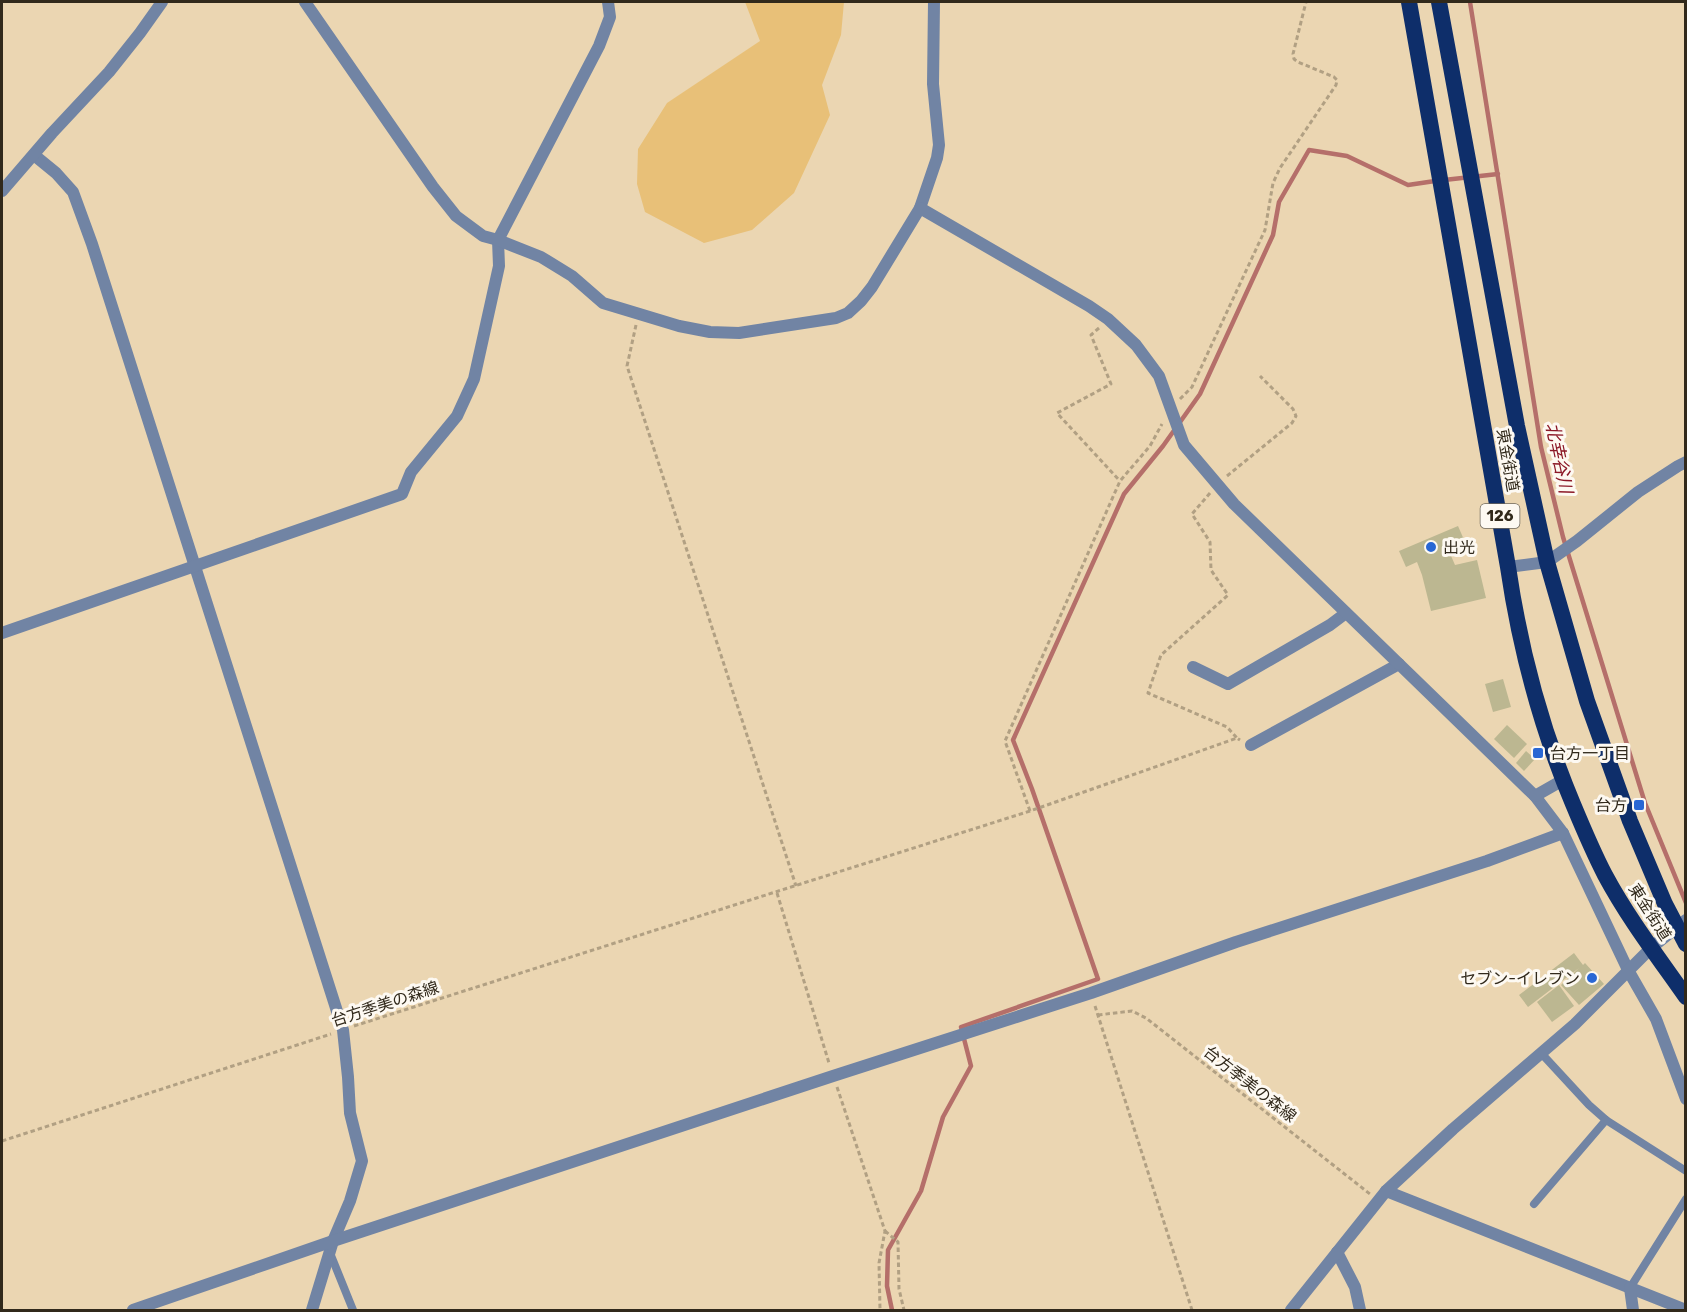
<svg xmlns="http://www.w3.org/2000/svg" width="1687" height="1312" viewBox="0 0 1687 1312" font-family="Rubik,'Noto Sans JP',sans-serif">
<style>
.green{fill:#e8c078}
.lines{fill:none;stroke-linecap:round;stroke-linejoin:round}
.stream{stroke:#b56f6a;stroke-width:4.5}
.building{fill:#bcb791}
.path{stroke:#b1a083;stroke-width:3;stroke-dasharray:4.5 3;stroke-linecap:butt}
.service{stroke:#7184a4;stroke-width:8}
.minor{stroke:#7184a4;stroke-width:12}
.tertiary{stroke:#7184a4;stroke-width:12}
.trunk{stroke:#0e2e6a;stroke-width:16}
.poi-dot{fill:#2967d4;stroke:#fdf9f2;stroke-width:2}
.labels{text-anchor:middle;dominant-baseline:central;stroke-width:6;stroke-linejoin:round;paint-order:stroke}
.shield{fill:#fdf9f2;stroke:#6e675c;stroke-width:1.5}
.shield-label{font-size:15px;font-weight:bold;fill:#31291b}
.street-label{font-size:16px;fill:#31291b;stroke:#fdf9f2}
.poi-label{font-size:16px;fill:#31291b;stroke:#fdf9f2;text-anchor:start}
.water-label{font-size:18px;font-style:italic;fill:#8b1726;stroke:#fdf9f2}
</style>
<rect width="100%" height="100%" fill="#ebd6b2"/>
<polygon class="green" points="745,2 844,2 841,35 822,85 830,115 794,193 752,230 704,243 645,212 637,184 638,149 667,103 760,41"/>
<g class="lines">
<g class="stream">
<polyline points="1470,2 1541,447 1563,537 1645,803 1686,903"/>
<polyline points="1444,180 1498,174"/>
<polyline points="892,1310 887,1286 888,1250 921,1191 943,1117 971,1066 961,1027 1098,979 1032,789 1013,740 1124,494 1163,446 1200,394 1273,235 1279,202 1309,150 1347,156 1408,185 1435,181"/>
</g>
</g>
<g class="building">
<polygon points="1458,526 1465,542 1448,549 1455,565 1477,560 1486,598 1431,611 1422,575 1417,562 1406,567 1399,551"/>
<polygon points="1503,679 1511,707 1493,712 1485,684"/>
<polygon points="1507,725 1527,744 1514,758 1494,739"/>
<polygon points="1526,751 1535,759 1524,771 1516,763"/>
<polygon points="1574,953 1583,965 1585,963 1604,984 1579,1005 1561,985 1579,968 1528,1007 1519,995"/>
<polygon points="1559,985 1574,1006 1552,1022 1537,1002"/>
</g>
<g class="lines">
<g class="path">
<polyline points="636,325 627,366 796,886"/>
<polyline points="1099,328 1091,335 1111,384 1057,413 1120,481"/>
<polyline points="1180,399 1192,387 1265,230 1273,183 1280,168 1336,85 1337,80 1334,77 1298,62 1294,59 1293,54 1306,2"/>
<polyline points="1227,476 1292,423 1296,416 1293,409 1260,376"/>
<polyline points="1210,493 1192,514 1210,542 1211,570 1228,595 1161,655 1148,693 1227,727 1237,738"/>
<polyline points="1030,811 1005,741 1120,481 1150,446 1162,424"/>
<polyline points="777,893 829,1063"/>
<polyline points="1095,1006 1192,1310"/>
<polyline points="1098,1015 1132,1011 1146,1018 1370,1194"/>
<polyline points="354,1026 1030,811 1237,738 1240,740"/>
<polyline points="837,1087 885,1231 879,1263 880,1310"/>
<polyline points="2,1141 331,1034"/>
<polyline points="885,1231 898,1242 899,1289 904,1310"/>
</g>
<g class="service">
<polyline points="1541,1053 1589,1105 1606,1120 1686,1171"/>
<polyline points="1534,1204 1606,1120"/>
<polyline points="330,1253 353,1310"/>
<polyline points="1630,1288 1686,1199"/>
</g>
<g class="minor">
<polyline points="34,155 56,173 73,192 92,244 343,1030 348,1077 350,1113 362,1161 350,1201 333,1241 312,1310"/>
<polyline points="2,191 52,133 109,72 140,33 162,2"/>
<polyline points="920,208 937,158 939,145 933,84 934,2"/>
<polyline points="1508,567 1547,562 1577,541 1638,492 1678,466 1686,462"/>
<polyline points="2,633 402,494 411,472 457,416 474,379 499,266 498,240 599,46 610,17 608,2"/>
<polyline points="1193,667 1228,684 1330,625 1346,613"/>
<polyline points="1251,745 1399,664 1535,796 1563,833 1628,970 1656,1019 1686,1099"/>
<polyline points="1535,796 1563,780"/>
<polyline points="1386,1191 1686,1310"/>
<polyline points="1337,1252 1355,1287 1360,1310"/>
<polyline points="133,1310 333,1241 833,1076 1091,993 1236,942 1487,861 1563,833"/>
<polyline points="1291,1310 1386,1191 1453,1129 1575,1024 1651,948 1686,920"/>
</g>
<g class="tertiary">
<polyline points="305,2 433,187 456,216 483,236 498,240 541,257 572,276 603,303 679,326 710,332 739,333 836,318 848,313 861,301 872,287 920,208 1089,306 1108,319 1136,345 1159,376 1184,445 1234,504 1399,664"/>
<polyline points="1630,1288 1633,1310"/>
</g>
<g class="trunk">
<path d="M1409 2 1508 567C1520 649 1541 728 1573 804 1583 828 1593 852 1605 875 1628 918 1658 957 1686 997"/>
<polyline points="1439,2 1517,426 1547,562 1587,701 1630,821 1665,904 1686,944"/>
</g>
</g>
<g class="poi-dot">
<circle cx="1431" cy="547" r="6"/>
<rect x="1532" y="747" width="12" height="12" rx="3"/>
<rect x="1633" y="799" width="12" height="12" rx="3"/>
<circle cx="1592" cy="978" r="6"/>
</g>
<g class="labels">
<rect class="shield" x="1480.5" y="504" width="39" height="24" rx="4.5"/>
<g class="shield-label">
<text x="1500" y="516">126</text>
</g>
<g class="street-label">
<text transform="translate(1508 460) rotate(80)">東金街道</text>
<text transform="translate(1650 912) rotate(57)">東金街道</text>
<text transform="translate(385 1004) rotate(-18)">台方季美の森線</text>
<text transform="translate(1250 1084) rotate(38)">台方季美の森線</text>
</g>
<g class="poi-label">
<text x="1443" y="547">出光</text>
<text x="1550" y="753">台方一丁目</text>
<text x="1627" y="805" text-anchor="end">台方</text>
<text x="1580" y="978" text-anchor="end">セブン-イレブン</text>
</g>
<g class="water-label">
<text transform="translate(1559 458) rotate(78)">北幸谷川</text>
</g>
</g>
<rect width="1687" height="1312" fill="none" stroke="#31291b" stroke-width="6"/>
</svg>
